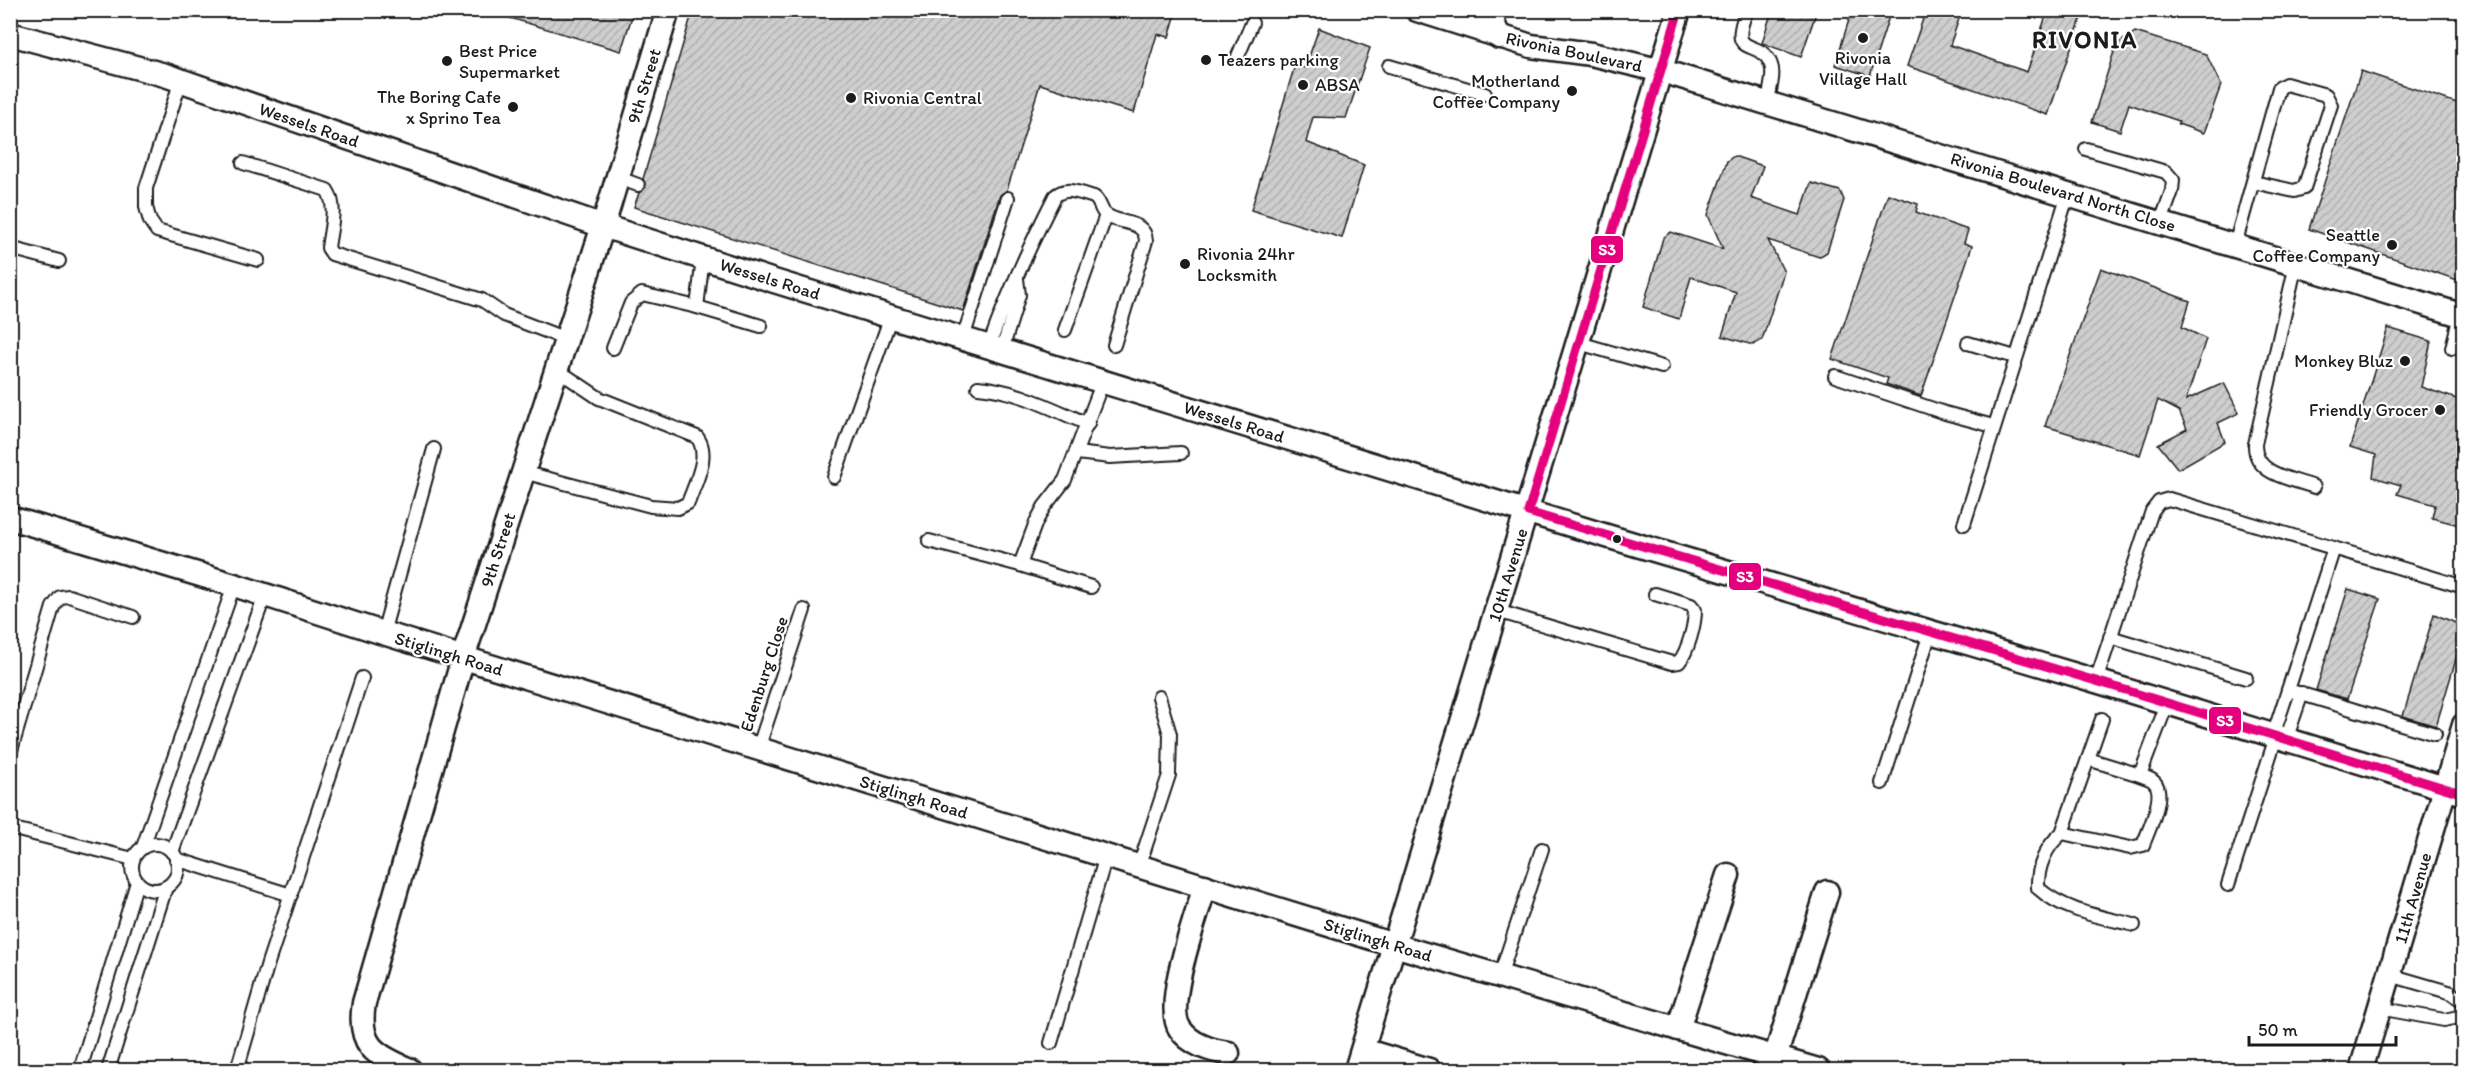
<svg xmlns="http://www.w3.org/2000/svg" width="2474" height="1081" viewBox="0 0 2474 1081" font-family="Itim,sans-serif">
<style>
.building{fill:url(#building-hatch);stroke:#1c1c1c;stroke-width:1.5}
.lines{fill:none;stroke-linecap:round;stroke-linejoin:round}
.lane-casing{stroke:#1c1c1c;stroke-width:16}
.street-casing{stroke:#1c1c1c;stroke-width:27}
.lane{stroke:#fff;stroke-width:12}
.street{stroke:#fff;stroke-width:22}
.bus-1-casing{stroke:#fff;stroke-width:14}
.bus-1{stroke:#e5007d;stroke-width:9}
.poi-dot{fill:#1c1c1c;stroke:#fff;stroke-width:2}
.labels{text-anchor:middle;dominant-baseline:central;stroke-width:4.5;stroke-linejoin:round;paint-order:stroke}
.poi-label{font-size:18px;fill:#1c1c1c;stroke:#fff;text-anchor:start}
.street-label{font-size:18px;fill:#1c1c1c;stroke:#fff}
.district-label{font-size:24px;font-weight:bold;letter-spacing:1.5px;fill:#1c1c1c;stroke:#fff}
.line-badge{stroke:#fff;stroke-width:2}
.badge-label{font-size:16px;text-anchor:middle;font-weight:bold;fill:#fff}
</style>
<defs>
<pattern id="building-hatch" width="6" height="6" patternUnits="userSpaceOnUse" patternTransform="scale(1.5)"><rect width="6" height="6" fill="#cecece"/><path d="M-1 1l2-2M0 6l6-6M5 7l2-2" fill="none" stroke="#b0b0b0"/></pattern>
</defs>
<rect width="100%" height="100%" fill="#fff"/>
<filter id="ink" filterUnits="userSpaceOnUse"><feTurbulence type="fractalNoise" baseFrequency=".0167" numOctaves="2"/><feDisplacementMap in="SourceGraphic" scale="12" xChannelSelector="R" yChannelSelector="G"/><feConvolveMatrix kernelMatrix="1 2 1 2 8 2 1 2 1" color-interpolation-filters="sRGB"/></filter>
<g filter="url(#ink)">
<g class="building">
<polygon points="500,10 634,10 621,51 500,15"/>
<polygon points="693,10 1177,10 1169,37 1157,34 1134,113 1040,84 1007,190 1000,195 963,311 634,207 639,193 646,187 643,179"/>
<polygon points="1772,10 1817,10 1801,57 1762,43"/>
<polygon points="1852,10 1891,10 1870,76 1835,65"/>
<polygon points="1926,10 1962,10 1950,45 2027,72 2048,10 2084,10 2048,115 1907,66"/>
<polygon points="1319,28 1370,48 1346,118 1313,117 1306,142 1364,165 1342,238 1251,210 1295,65 1305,68"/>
<polygon points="2135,32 2206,54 2221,85 2204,133 2178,124 2179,121 2129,104 2120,131 2092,122 2116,45"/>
<polygon points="2361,71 2463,105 2463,282 2309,229"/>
<polygon points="1734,156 1763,166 1751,198 1800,215 1811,183 1840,191 1844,200 1827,252 1819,257 1768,240 1784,272 1762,340 1753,345 1722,336 1736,292 1691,277 1679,319 1643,307 1663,238 1671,232 1723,249 1708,215 1727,161"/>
<polygon points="1888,194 1918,204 1916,212 1968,230 1964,243 1972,246 1921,396 1886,384 1888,378 1832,359"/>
<polygon points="2101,268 2190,301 2182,327 2206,339 2186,400 2224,383 2239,413 2218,423 2225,442 2178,469 2158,444 2187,429 2179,411 2158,400 2140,455 2045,426"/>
<polygon points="2388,328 2431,341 2421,387 2463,401 2463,526 2432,518 2435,505 2397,494 2401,485 2373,477 2376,455 2350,447"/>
<polygon points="2348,589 2380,599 2347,699 2316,690"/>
<polygon points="2434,614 2463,626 2463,636 2436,726 2403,716"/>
</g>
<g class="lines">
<g class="lane-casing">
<g id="lane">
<path d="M1747 10C1726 61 1761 36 1771 65 1775 75 1769 92 1768 102"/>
<polyline points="1238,56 1252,23"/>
<polyline points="1389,66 1485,94"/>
<polyline points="181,80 146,188 146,207 150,221 157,231 258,260"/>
<polyline points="2086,149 2166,172 2173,180 2172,191 2161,222"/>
<path d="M243 163 327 190C338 206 330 230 328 248L332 254 482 300 504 315 566 339"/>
<polyline points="616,177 638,185"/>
<polyline points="2235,245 2279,88 2286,84 2326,95 2331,105 2304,188 2294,191 2253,182"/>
<polyline points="10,248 59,261"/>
<path d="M2296 264 2255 444C2254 475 2290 478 2314 487"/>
<polyline points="697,307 761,326"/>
<polyline points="1065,330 1106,215"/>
<polyline points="963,338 1008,198"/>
<polyline points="1579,343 1662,367"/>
<polyline points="1968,343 2015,357"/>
<path d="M989 346C1007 295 1030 245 1055 196 1067 186 1080 193 1094 197 1100 201 1100 208 1104 213 1117 226 1145 218 1146 241L1114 345"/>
<polyline points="613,348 631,303 642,294 697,307 703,258"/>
<polyline points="2452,348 2460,315"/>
<polyline points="1002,350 1019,295 1017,279"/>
<polyline points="1835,376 1945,413 1993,426"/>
<path d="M978 387C1017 390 1052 409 1088 424"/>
<polyline points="1077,453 1110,457 1181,453"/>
<path d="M523 472 651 506 678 508 688 503C695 483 711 455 697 437L599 398 556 369"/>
<polyline points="834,477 891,316"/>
<polyline points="1964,524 2068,194"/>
<polyline points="929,541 1020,565 1091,587"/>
<polyline points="2334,548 2288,690 2435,734"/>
<polyline points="1020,565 1036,522 1044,507 1065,480 1103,381"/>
<path d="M1497 611 1672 663 1679 662C1688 651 1695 625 1695 610L1691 605 1655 594"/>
<polyline points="383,633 434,449"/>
<polyline points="2110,637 2246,678"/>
<polyline points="2096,681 2152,511 2159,502 2169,499 2464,587"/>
<polyline points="2102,719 2088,759 2140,775 2167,704"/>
<polyline points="2273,736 2288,690"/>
<polyline points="2286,740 2302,693"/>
<polyline points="758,749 804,610"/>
<polyline points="10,754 53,607 60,597 69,596 133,617"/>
<polyline points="1882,783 1930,633"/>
<polyline points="10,828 133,859"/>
<polyline points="2062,833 2088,759"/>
<circle cx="155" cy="867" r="23"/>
<polyline points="143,847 234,585"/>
<polyline points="172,852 265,595"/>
<polyline points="176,859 291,895"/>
<polyline points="1139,866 1169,775 1170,734 1159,697"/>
<polyline points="2228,885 2276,737"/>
<path d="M2134 925C2102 917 2063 911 2038 888 2037 867 2046 846 2062 833L2130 848 2143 845C2148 831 2168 792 2153 781 2150 778 2143 777 2140 775"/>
<polyline points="2390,975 2452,993 2464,1002"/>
<polyline points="1500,976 1542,849"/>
<polyline points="2379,1008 2444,1020 2464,1016"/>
<polyline points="1051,1043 1106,856"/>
<polyline points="80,1070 137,882"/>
<polyline points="108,1070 166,887"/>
<polyline points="237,1070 268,963 362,678"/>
</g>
</g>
<g class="street-casing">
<g id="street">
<polyline points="1417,10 1531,46 1591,54 1662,71 2464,316"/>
<polyline points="1488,10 1499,37"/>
<polyline points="10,34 165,75 603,226 774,281 1610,537 2096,681 2464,794"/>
<polyline points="10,518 234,585 383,633 1394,945 1818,1070"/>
<path d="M1205 886C1197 915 1163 1005 1180 1029 1190 1044 1211 1051 1228 1053"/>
<polyline points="1678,1029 1728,875"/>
<polyline points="1363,1050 1429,1070"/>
<polyline points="1775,1058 1827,892"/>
<path d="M410 1070C374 1055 357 1045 364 1003L463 658 603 226 668 10"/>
<polyline points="1356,1070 1679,10"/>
<polyline points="2361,1070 2464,725"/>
</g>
</g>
<use href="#lane" class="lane"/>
<use href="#street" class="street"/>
<g class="bus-1-casing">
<polyline id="bus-1" points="1679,10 1528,512 2096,681 2464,794"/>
</g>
<use href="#bus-1" class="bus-1"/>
</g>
</g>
<g class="poi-dot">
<circle cx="1863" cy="38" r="6"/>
<circle cx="1206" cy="60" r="6"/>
<circle cx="447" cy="61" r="6"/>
<circle cx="1303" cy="85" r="6"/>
<circle cx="1572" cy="91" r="6"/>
<circle cx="851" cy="98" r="6"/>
<circle cx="513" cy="107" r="6"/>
<circle cx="2392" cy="245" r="6"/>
<circle cx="1185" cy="264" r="6"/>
<circle cx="2405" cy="361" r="6"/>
<circle cx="2440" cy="410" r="6"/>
<circle cx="1617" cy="539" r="5"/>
</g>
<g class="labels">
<g class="poi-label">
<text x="459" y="51">Best Price<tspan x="459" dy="21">Supermarket</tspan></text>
<text x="1863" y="58" text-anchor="middle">Rivonia<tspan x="1863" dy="21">Village Hall</tspan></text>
<text x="1218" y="60">Teazers parking</text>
<text x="1560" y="81" text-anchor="end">Motherland<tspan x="1560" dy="21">Coffee Company</tspan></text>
<text x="1315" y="85">ABSA</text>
<text x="501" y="97" text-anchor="end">The Boring Cafe<tspan x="501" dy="21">x Sprino Tea</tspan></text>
<text x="863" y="98">Rivonia Central</text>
<text x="2380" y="235" text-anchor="end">Seattle<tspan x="2380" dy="21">Coffee Company</tspan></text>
<text x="1197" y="254">Rivonia 24hr<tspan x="1197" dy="21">Locksmith</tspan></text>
<text x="2393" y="361" text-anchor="end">Monkey Bluz</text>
<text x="2428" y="410" text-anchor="end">Friendly Grocer</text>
</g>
<g class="street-label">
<text transform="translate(1574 52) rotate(12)">Rivonia Boulevard</text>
<text transform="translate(644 86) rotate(-73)">9th Street</text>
<text transform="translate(309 125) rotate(19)">Wessels Road</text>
<text transform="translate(2063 192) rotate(17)">Rivonia Boulevard North Close</text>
<text transform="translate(770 279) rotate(17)">Wessels Road</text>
<text transform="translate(1234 422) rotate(17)">Wessels Road</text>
<text transform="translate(498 550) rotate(-72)">9th Street</text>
<text transform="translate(1508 575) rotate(-73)">10th Avenue</text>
<text transform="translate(449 654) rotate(17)">Stiglingh Road</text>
<text transform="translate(764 674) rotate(-72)">Edenburg Close</text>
<text transform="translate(914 797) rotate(17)">Stiglingh Road</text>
<text transform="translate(2413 898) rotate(-74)">11th Avenue</text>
<text transform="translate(1378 940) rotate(17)">Stiglingh Road</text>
</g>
<g class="district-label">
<text x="2085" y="39">RIVONIA</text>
</g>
</g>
<g class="line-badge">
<rect x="1590" y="235" width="34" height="29" rx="6" fill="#e5007d"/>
<rect x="1728" y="562" width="34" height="29" rx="6" fill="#e5007d"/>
<rect x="2208" y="706" width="34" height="29" rx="6" fill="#e5007d"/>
</g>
<g class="badge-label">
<text x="1607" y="255">S3</text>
<text x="1745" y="582">S3</text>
<text x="2225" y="726">S3</text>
</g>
<rect width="2474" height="1081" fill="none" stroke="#fff" stroke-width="36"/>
<rect x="18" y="18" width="2438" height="1045" fill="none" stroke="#1c1c1c" stroke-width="2" filter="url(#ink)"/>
<path d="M2249 1036v9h147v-9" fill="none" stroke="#1c1c1c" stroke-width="3"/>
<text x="2258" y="1036" font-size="18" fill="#1c1c1c" stroke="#ffffff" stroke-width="4.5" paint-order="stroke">50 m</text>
</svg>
